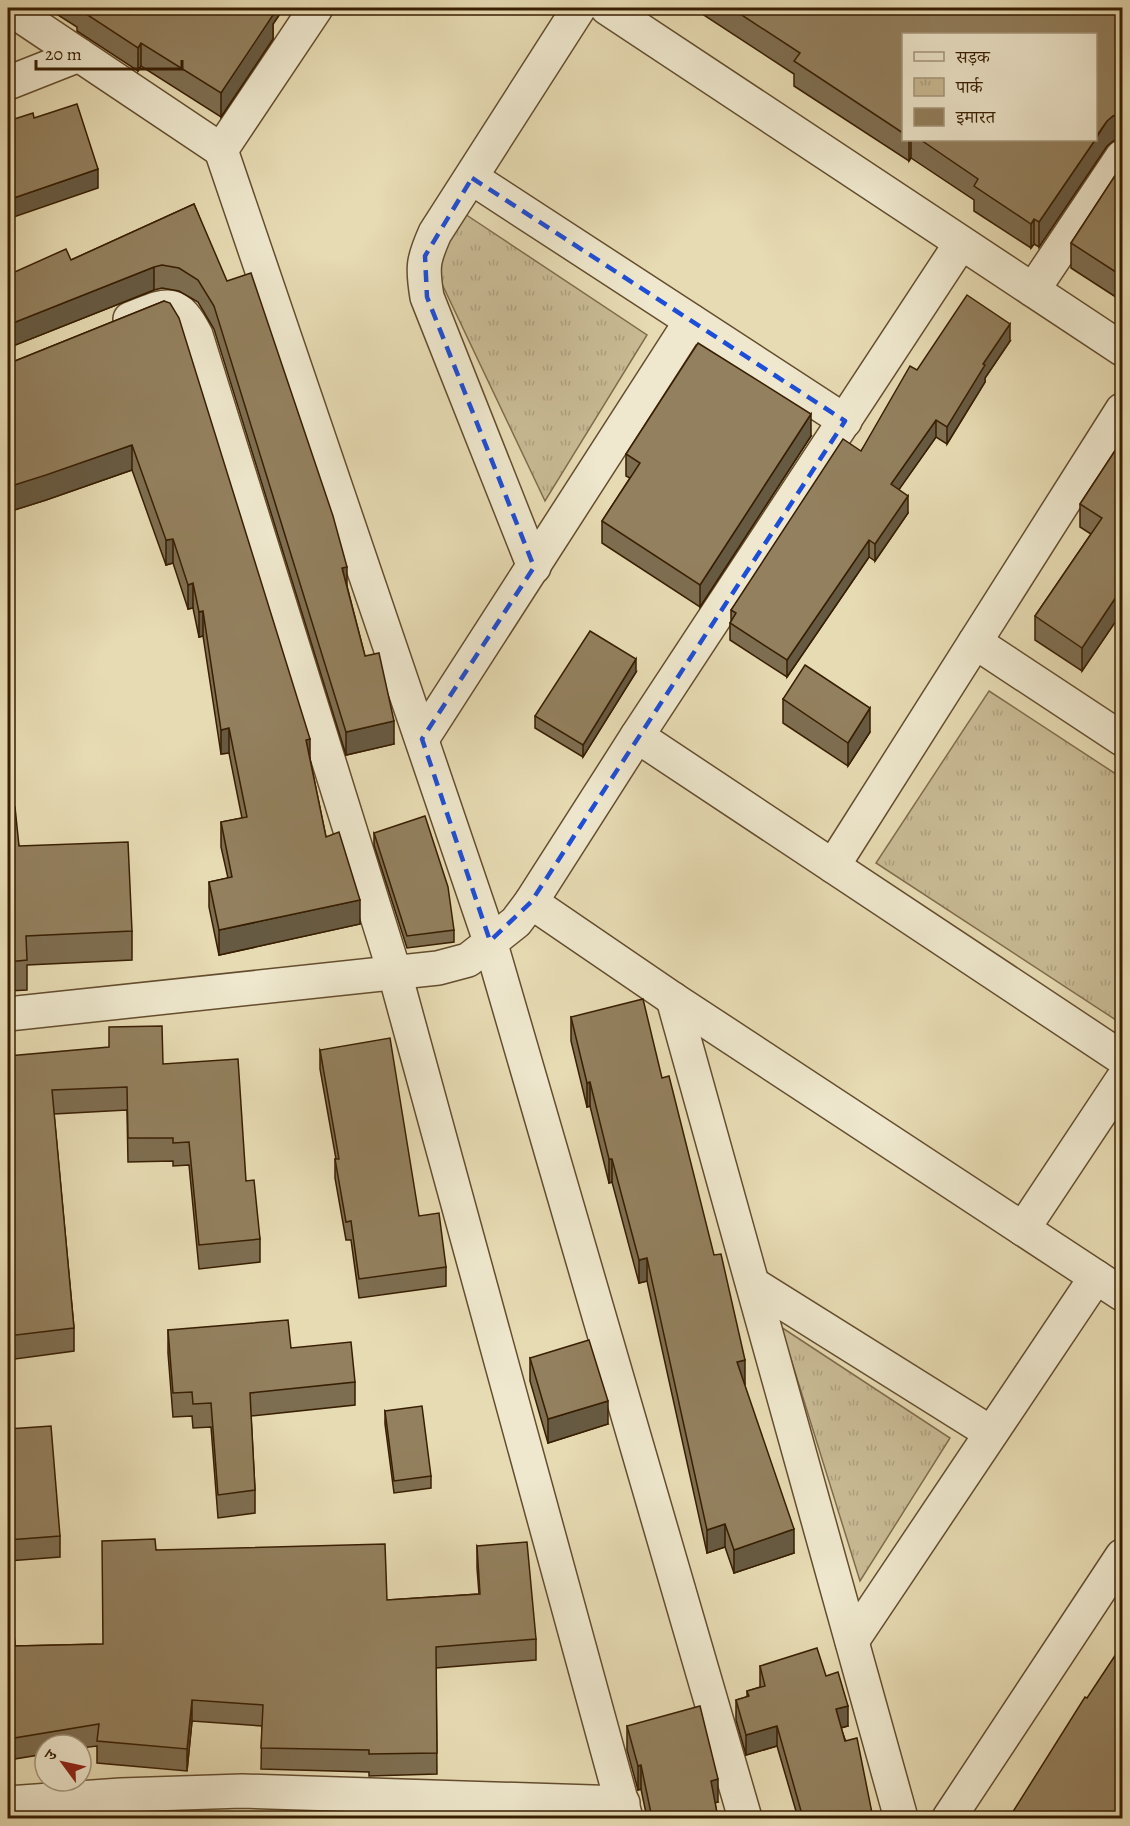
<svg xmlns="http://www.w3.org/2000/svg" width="1130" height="1826" viewBox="0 0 1130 1826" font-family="Alegreya,'Noto Serif Devanagari',serif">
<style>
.park{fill:url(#park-tufts);stroke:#806c4c;stroke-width:1.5}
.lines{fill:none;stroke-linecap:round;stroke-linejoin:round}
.minor-casing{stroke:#644d2e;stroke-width:36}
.tertiary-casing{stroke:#644d2e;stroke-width:36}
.minor{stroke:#efe8ce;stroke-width:33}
.tertiary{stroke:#efe8ce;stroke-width:33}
.wall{fill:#7e6e51;stroke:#381e02;stroke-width:1.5;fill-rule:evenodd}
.shaded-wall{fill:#675a42;stroke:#381e02;stroke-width:1.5}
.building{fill:#93805e;stroke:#381e02;stroke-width:1.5}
.marked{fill:none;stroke:#1d4ed8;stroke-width:4.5;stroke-dasharray:12 8;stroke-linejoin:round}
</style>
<defs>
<pattern id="park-tufts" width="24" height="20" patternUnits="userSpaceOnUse" patternTransform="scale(1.5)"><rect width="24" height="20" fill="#c9bb95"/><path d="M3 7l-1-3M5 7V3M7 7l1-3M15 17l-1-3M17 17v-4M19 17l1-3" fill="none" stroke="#ada07f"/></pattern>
</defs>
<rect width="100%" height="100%" fill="#e7dbb3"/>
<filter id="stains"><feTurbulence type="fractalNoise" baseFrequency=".00333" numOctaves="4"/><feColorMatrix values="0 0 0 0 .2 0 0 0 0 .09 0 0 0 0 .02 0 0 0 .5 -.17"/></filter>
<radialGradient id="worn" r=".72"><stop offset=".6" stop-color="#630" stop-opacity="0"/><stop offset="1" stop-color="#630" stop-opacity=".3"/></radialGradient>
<g class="park">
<polygon points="465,214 647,335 545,501 433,265"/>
<polygon points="989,691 1122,778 1122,1024 876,863"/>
<polygon points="781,1327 950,1438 860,1581"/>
</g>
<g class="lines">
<g class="minor-casing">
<g id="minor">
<polyline points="9,8 221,150 316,8"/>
<polyline points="8,83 79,55"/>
<polyline points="221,150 490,941 745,1818"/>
<polyline points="472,178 845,421"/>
<polyline points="1033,290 1122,157"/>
<path d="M130 319C166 305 176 296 196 335L395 974 626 1818"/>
<path d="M534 567 427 297C422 267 423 260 435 233L579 8"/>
<polyline points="975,642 1122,739"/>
<polyline points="637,736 1122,1058"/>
<polyline points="422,739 691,321"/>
<polyline points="833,866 1122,410"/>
<polyline points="531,902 673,999 1122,1294"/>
<polyline points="673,999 901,1818"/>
<polyline points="8,1014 438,968 468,960 516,922 531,902 637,736 961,243"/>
<polyline points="1023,1229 1122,1080"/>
<polyline points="753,1284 991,1433"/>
<polyline points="852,1641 1096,1277"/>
<polyline points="8,1803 121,1795 242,1791 623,1803"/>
<polyline points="949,1818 1122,1556"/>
</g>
</g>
<g class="tertiary-casing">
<polyline id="tertiary" points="607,8 1122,349"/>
</g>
<use href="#minor" class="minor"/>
<use href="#tertiary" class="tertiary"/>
</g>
<g class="wall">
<polygon points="47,8 284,8 273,24 273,39 221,117 141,66 138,71 77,31 77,27"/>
<path d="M693 8H1122L1113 141 1107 146 1039 247 1034 244 1031 248 974 211V200L911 158 909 161 794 86V74ZM903 34 1095 140H903Z"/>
<polygon points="1122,165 1122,301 1071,268 1071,243"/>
<polygon points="194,204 347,586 365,656 394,744 346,755 214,329 198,302 179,291 162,288 154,290 8,348 8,275 71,260"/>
<polygon points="164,301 310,759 326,837 360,924 219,955 209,907 209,882 228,878 221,847 221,822 242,818 229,753 221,754 203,636 199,637 193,608 188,609 173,563 166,565 132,470 46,500 8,512 8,362 15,361"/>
<polygon points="1010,341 985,378 985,382 947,444 936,437 899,489 908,513 875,561 869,557 787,677 730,640 730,623 731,621 731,610 861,451 917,370"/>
<polygon points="811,436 700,607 602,543 602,521 630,478 626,476 626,454"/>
<polygon points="1122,440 1122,612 1082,671 1035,640 1035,616 1091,534 1080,527 1080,504"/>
<polygon points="636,672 583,757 535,728 535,716"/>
<polygon points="783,699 870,732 848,766 783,723"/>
<polygon points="8,808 19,846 132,931 132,960 27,965 27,990 8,991"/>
<polygon points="374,833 454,930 454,942 407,948 374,845"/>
<polygon points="571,1017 662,1078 745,1384 744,1384 794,1553 734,1573 725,1547 707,1553 647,1281 639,1283 612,1182 609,1183 590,1106 587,1107 571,1041"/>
<polygon points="320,1050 419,1216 446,1267 446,1286 359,1298 351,1240 346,1240 335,1178 335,1159 336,1159 320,1069"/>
<polygon points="8,1056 163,1064 246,1181 260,1239 260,1262 199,1269 189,1165 173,1166 173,1161 128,1162 127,1110 54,1114 74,1328 74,1351 8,1360"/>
<polygon points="168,1330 291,1348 355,1382 355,1405 251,1416 255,1490 255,1513 218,1518 211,1427 193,1428 192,1416 173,1417 168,1353"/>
<polygon points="530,1358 608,1424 548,1443 530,1381"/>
<polygon points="385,1411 431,1476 431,1488 394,1493 385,1424"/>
<polygon points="8,1429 60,1536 60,1557 8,1561"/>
<polygon points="477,1546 536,1639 536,1660 436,1668 437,1774 369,1776 369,1772 261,1769 262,1726 192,1721 187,1771 97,1763 97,1746 81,1748 81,1745 45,1745 45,1754 8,1760 8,1562 15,1646 103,1644 156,1550 387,1600 479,1594 477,1568"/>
<polygon points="760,1666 826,1676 848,1726 841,1728 873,1818 798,1818 777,1746 746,1755 736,1720 736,1700 747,1697 747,1691 760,1687"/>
<polygon points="627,1726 718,1802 715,1803 718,1818 647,1818 641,1789 638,1790 627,1750"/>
</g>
<g class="shaded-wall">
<polygon points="268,8 284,8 273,24 273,39 221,117 221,93"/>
<polygon points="141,43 141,66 138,71 138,48"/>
<polygon points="1122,113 1122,138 1113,141 1107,146 1039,247 1039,222 1095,140 1107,121 1113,116"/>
<polygon points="909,140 911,140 911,158 909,161"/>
<polygon points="98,169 98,188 8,219 8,200"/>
<polygon points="1034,219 1034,244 1031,248 1031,224"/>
<polygon points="154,267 154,290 8,348 8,325"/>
<polygon points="1010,324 1010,341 985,378 985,382 947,444 947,427 983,364"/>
<polygon points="811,414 811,436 700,607 700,585"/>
<polygon points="936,420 936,437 891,501 891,484"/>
<polygon points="132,445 132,470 46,500 8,512 8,487"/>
<polygon points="908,496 908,513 875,561 875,544"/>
<polygon points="173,539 173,563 166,565 166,540"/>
<polygon points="869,540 869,557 787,677 787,660"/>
<polygon points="347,567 347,590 342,568"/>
<polygon points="193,583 193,608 188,609 188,585"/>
<polygon points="1122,588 1122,612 1082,671 1082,648"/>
<polygon points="203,611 203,636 199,637 199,612"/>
<polygon points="636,659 636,672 583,757 583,745"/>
<polygon points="870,708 870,732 848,766 848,743"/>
<polygon points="394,721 394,744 346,755 346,732"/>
<polygon points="229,728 229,753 221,754 221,730"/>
<polygon points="310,739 310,763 306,740"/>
<polygon points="360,900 360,924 219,955 219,930"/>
<polygon points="590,1082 590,1106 587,1107 587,1083"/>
<polygon points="609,1159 612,1159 612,1182 609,1183"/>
<polygon points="647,1258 647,1281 639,1283 639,1260"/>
<polygon points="745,1360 745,1384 737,1386 737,1362"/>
<polygon points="608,1401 608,1424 548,1443 548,1419"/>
<polygon points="725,1524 725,1547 707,1553 707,1530"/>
<polygon points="794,1529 794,1553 734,1573 734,1550"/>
<polygon points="192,1700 192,1721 187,1771 187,1749"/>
<polygon points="848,1706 848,1726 836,1729 836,1709"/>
<polygon points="777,1726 777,1746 746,1755 746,1735"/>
<polygon points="641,1765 641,1789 638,1790 638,1766"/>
<polygon points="718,1779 718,1802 711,1804 711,1781"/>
</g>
<g class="building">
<polygon points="77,8 268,8 266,11 273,15 221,93 141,43 138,48"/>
<polygon points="731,8 1122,8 1122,113 1113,116 1107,121 1095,138 1095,34 903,34 903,133 794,61 800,53"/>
<polygon points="77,104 98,169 8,200 8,121 33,113 34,118"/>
<polygon points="921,140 1095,140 1039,222 1034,219 1031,224 974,186 978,179"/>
<polygon points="1122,165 1122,276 1071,243"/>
<polygon points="194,204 227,281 251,273 333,516 347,567 342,568 365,656 379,653 394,721 346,732 214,306 198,280 179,268 162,265 154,267 8,325 8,275 66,249 71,260"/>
<polygon points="967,295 1010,324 983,364 985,365 947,427 936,420 891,484 908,496 875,544 869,540 787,660 730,623 736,613 731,610 843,439 861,451 910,366 917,370"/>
<polygon points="164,301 170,303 179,318 310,739 306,740 326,837 339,832 360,900 219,930 209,882 232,877 221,822 247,817 229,728 221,730 203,611 199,612 193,583 188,585 173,539 166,540 132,445 46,475 8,487 8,362 15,361"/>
<polygon points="698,343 811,414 700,585 602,521 640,463 626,454"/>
<polygon points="1122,440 1122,588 1082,648 1035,616 1102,518 1080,504"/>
<polygon points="590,631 636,659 583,745 535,716"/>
<polygon points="805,665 870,708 848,743 783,699"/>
<polygon points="15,807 19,846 128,842 132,931 26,936 27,960 8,962 8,808"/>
<polygon points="425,816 448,887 454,930 407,936 374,833"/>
<polygon points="643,999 662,1078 669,1076 714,1255 721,1254 745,1360 737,1362 794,1529 734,1550 725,1524 707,1530 647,1258 639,1260 612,1159 609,1159 590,1082 587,1083 571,1017"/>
<polygon points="162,1026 163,1064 238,1059 246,1181 254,1180 260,1239 199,1245 189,1142 173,1143 173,1138 128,1138 127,1087 52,1090 74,1328 8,1336 8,1056 109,1047 109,1027"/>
<polygon points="390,1038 419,1216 439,1213 446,1267 359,1279 351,1221 346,1222 335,1159 339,1159 320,1050"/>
<polygon points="288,1320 291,1348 351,1342 355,1382 250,1393 255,1490 218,1495 211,1403 193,1404 192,1392 173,1393 168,1330"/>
<polygon points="589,1340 608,1401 548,1419 530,1358"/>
<polygon points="422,1406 431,1476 394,1481 385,1411"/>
<polygon points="51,1426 60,1536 8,1540 8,1429"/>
<polygon points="155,1539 156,1550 385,1544 387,1600 480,1594 477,1546 527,1542 536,1639 436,1647 437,1753 369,1754 369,1750 261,1748 263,1705 192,1700 187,1749 97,1741 99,1724 8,1739 8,1562 15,1646 103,1644 102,1541"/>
<polygon points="1122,1645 1122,1818 1009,1818 1085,1697 1087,1698"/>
<polygon points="817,1648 826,1676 838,1672 848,1706 836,1709 845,1741 857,1738 873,1818 803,1818 777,1726 746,1735 736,1700 749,1696 747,1691 765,1686 760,1666"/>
<polygon points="700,1706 718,1779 711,1781 718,1818 652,1818 641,1765 638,1766 627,1726"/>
</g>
<path class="marked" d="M472 178 845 421 531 902 490 941 422 739 534 567 427 297 425 256Z"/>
<rect width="1130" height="1826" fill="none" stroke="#e7dbb3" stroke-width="30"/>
<rect x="9" y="9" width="1112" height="1808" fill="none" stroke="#381e02" stroke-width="3"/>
<rect x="15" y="15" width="1100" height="1796" fill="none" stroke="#381e02" stroke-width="1.5"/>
<rect x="902" y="33" width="195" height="108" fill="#efe8ce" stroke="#a6977c" stroke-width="1.5"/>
<rect x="914" y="52" width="30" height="9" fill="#efe8ce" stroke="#a6977c" stroke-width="1.5"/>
<text x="956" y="63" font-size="18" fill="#381e02">सड़क</text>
<rect x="914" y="78" width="30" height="18" fill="url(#park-tufts)" stroke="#a6977c" stroke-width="1.5"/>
<text x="956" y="93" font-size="18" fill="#381e02">पार्क</text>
<rect x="914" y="108" width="30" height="18" fill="#93805e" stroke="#a6977c" stroke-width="1.5"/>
<text x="956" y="123" font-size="18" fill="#381e02">इमारत</text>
<g transform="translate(63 1763) rotate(303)"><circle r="28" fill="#efe8ce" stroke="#a6977c" stroke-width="1.5"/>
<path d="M0-4.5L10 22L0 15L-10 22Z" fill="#8f2418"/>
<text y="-9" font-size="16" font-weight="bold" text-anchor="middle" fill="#381e02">उ</text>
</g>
<path d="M36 60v9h146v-9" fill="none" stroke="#381e02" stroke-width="3"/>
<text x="45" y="60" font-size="18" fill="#381e02" stroke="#efe8ce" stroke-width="4.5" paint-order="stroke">20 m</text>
<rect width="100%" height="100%" filter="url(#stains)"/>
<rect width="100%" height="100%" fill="url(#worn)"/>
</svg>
